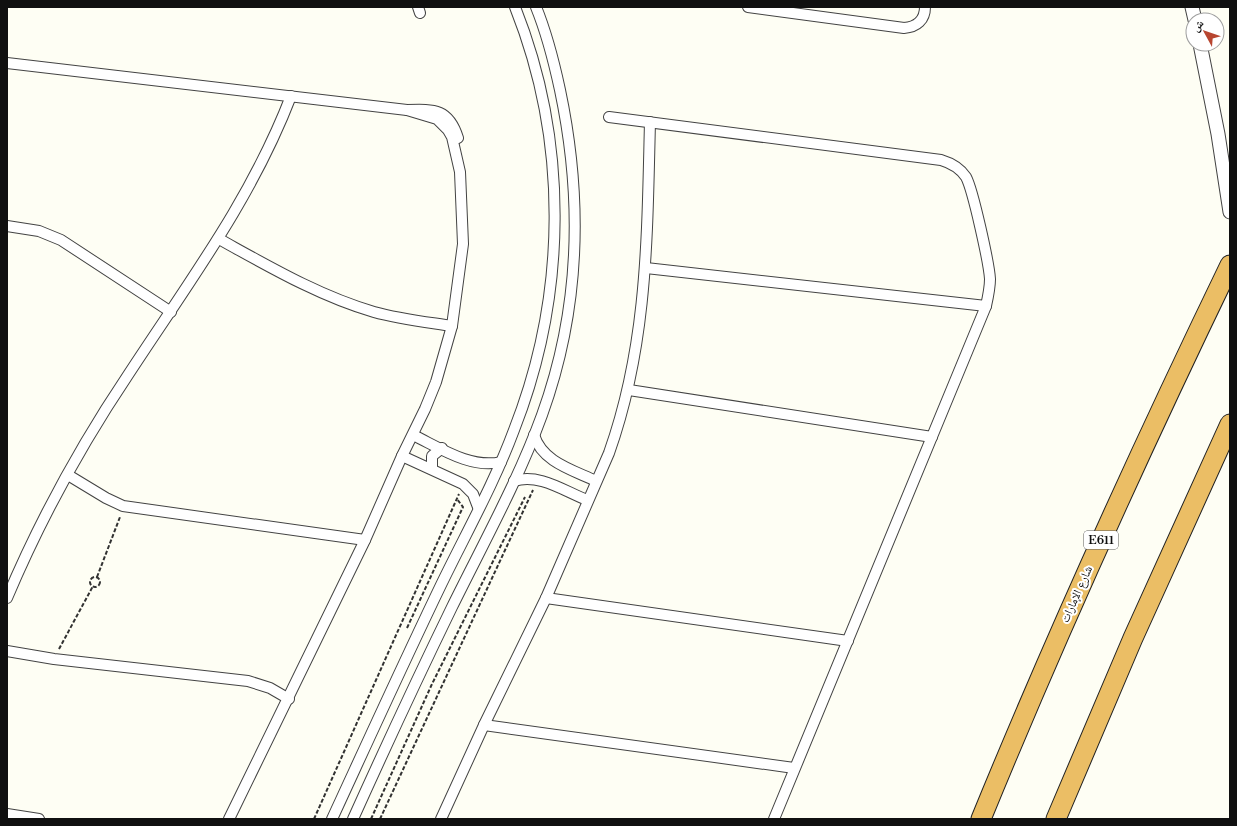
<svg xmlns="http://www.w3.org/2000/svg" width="1237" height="826" viewBox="0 0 1237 826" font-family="'Libre Baskerville','Noto Naskh Arabic',serif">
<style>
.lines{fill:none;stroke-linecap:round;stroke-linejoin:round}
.minor-casing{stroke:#434343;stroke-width:12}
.tertiary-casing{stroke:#434343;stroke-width:15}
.motorway-casing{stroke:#212121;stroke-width:21}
.path{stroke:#323232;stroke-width:2;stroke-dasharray:4 2;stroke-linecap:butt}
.minor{stroke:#fff;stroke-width:10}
.tertiary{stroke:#fff;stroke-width:13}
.motorway{stroke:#ebbe65;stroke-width:19}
.labels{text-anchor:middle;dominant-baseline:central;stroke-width:4;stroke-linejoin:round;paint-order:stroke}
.shield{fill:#fff;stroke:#585858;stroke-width:1}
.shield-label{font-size:11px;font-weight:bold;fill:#101010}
.street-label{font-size:12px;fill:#101010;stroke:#fff}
</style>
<rect width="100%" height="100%" fill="#fefef4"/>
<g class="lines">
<g class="minor-casing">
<g id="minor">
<polyline points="418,7 420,13"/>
<path d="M748 7 904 28C917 27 925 20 925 7"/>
<path d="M7 63 407 110C435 109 449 109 458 138"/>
<path d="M609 117 941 160C951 163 960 168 966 177 973 190 989 263 990 279 990 288 988 297 986 306L774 819"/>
<polyline points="7,226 39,231 61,240 171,312"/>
<path d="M219 239C268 266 319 296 374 312 399 319 426 322 452 326"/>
<polyline points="646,268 986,306"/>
<polyline points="629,390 932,437"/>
<path d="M413 435C440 448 471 469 501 462"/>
<path d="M534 435C542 462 573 470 596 481"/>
<polyline points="402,456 463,484 473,494 478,507"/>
<polyline points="432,469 432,456 442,448"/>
<polyline points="68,475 106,498 123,506 365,540"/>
<path d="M514 481C539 473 564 491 587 500"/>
<path d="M7 598C40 520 81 445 128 375 188 283 251 200 291 96"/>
<polyline points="546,598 848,641"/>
<polyline points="7,651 54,659 248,681 270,688 289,699"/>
<polyline points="484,725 794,768"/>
<polyline points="7,814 39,819"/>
<polyline points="229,819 365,540 402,456 425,409 436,382 452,326 463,244 460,172 452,137 448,130 437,119 407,110"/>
<path d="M332 819C368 741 403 664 440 587 465 535 494 484 514 430 567 295 569 143 515 7"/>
<path d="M353 819C385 748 418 677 452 607 483 544 518 481 542 415 580 310 583 199 560 90 554 62 547 34 536 7"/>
<path d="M441 819 484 725 546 598 609 453C648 343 647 236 650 122"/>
</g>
</g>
<g class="tertiary-casing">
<g id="tertiary">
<polyline points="1192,7 1195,20"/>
<polyline points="1200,44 1218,134 1230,212"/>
</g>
</g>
<g class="motorway-casing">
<g id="motorway">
<path d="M981 819C1058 631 1142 447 1230 265"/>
<polyline points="1056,819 1133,638 1230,424"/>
</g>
</g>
<g class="path">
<polyline points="97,577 120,517"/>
<circle cx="95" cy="582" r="5"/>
<polyline points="407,628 463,507 457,499"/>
<polyline points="59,649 93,586"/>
<polyline points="314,819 459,494"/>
<polyline points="371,819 432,684 525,497"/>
<polyline points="380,819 533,490"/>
</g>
<use href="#minor" class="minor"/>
<use href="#tertiary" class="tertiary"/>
<use href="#motorway" class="motorway"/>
</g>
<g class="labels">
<rect class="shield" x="1084" y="531" width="34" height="18" rx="3"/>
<g class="shield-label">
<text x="1101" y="540">E611</text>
</g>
<g class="street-label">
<text transform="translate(1076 594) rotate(-66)">شارع الإمارات</text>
</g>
</g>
<rect width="1237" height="826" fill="none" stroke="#101010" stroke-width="16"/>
<g transform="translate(1205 32) rotate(310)"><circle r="19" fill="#ffffff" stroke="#9f9f9f"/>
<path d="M0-3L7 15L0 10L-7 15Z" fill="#b84630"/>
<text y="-6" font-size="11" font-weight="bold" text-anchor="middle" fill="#101010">ش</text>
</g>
</svg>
